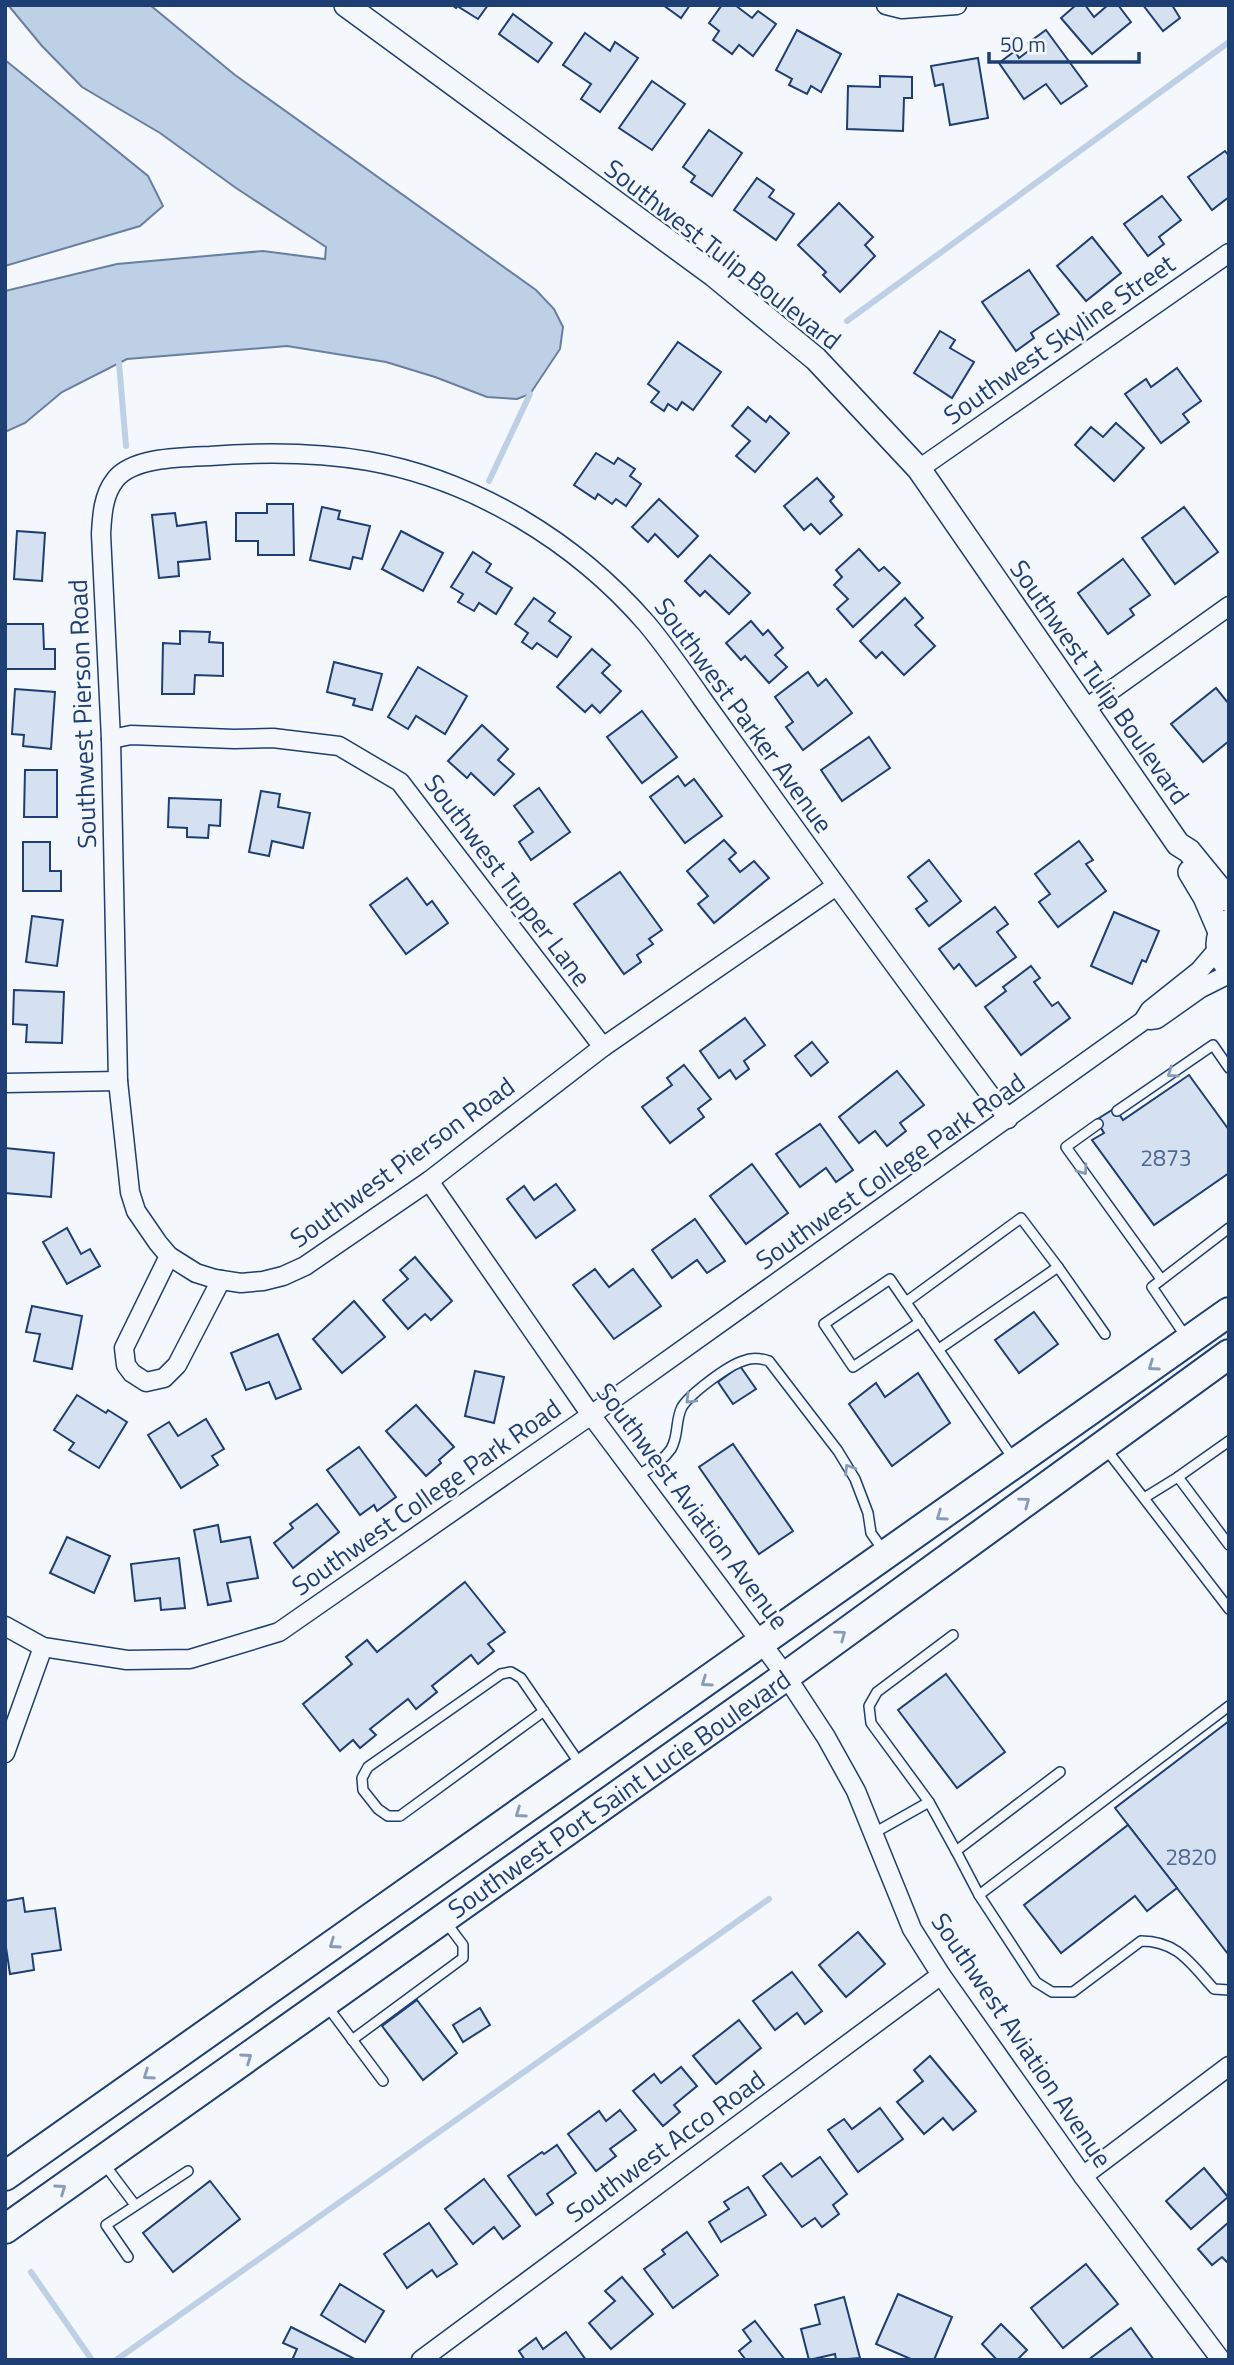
<svg xmlns="http://www.w3.org/2000/svg" width="1234" height="2365" viewBox="0 0 1234 2365" font-family="'Titillium Web',sans-serif">
<style>
.water{fill:#bed0e5;stroke:#687fa3;stroke-width:2}
.lines{fill:none;stroke-linecap:round;stroke-linejoin:round}
.stream{stroke:#bed0e5;stroke-width:6}
.building{fill:#d5e0f0;stroke:#1d3f73;stroke-width:2}
.service-casing{stroke:#1d3f73;stroke-width:12}
.minor-casing{stroke:#1d3f73;stroke-width:21}
.tertiary-casing{stroke:#1d3f73;stroke-width:26}
.primary-casing{stroke:#1d3f73;stroke-width:32}
.service{stroke:#f4f7fb;stroke-width:9}
.minor{stroke:#f4f7fb;stroke-width:18}
.tertiary{stroke:#f4f7fb;stroke-width:23}
.primary{stroke:#f4f7fb;stroke-width:28}
.oneway{stroke:#889bb7}
.labels{text-anchor:middle;dominant-baseline:central;stroke-width:5;stroke-linejoin:round;paint-order:stroke}
.number-label{font-size:23px;fill:#4b6792}
.street-label{font-size:26px;fill:#1d3f73;stroke:#f4f7fb}
</style>
<rect width="100%" height="100%" fill="#f4f7fb"/>
<g class="water">
<polygon points="8,5 150,5 235,75 536,290 554,309 563,327 560,349 530,394 517,399 487,397 435,377 386,362 287,346 127,359 62,392 25,423 5,432 5,291 117,264 263,251 325,259 326,247 236,188 160,133 82,87 42,46"/>
<polygon points="5,60 148,176 163,206 140,226 5,266"/>
</g>
<g class="lines">
<g class="stream">
<polyline points="847,321 1229,42"/>
<polyline points="119,363 126,446"/>
<polyline points="489,481 530,394"/>
<polyline points="31,2272 92,2360"/>
<polyline points="116,2360 769,1899"/>
</g>
</g>
<g class="building">
<polygon points="452,5 488,5 478,19 457,6 456,8"/>
<polygon points="663,5 690,5 681,18"/>
<polygon points="722,5 735,5 752,18 758,11 776,24 753,56 739,45 732,54 713,40 719,31 709,23"/>
<polygon points="1076,5 1085,5 1094,17 1108,5 1118,5 1131,22 1092,54 1061,18"/>
<polygon points="1143,5 1172,5 1180,18 1163,31"/>
<polygon points="513,14 552,43 538,62 499,34"/>
<polygon points="797,30 841,54 821,92 811,86 807,94 789,85 792,79 776,70"/>
<polygon points="1046,30 1087,86 1061,104 1046,84 1024,99 999,63 1015,51 1019,58 1031,49 1028,43"/>
<polygon points="585,33 610,51 615,42 638,58 600,112 581,99 591,84 563,65"/>
<polygon points="978,58 988,118 950,125 943,84 935,86 931,66"/>
<polygon points="880,76 912,77 912,98 904,98 903,131 847,129 848,86 880,87"/>
<polygon points="652,81 685,104 652,150 619,128"/>
<polygon points="709,130 742,153 712,196 691,182 695,176 683,167"/>
<polygon points="1225,151 1229,156 1229,197 1212,210 1188,177"/>
<polygon points="757,178 774,190 769,197 794,214 776,240 734,210"/>
<polygon points="1162,196 1181,220 1159,237 1164,244 1148,256 1124,224"/>
<polygon points="839,203 873,237 865,245 875,256 840,292 823,275 826,272 798,245"/>
<polygon points="1092,237 1121,273 1086,301 1057,266"/>
<polygon points="1029,270 1059,314 1031,333 1034,338 1016,351 982,302"/>
<polygon points="940,331 955,340 950,348 974,362 952,398 914,373"/>
<polygon points="678,342 721,372 693,410 682,402 677,410 668,404 664,411 651,402 659,392 648,384"/>
<polygon points="1177,368 1201,401 1183,414 1189,422 1161,443 1125,394 1146,379 1151,387"/>
<polygon points="748,407 766,422 770,416 789,433 755,472 736,456 750,441 732,426"/>
<polygon points="1116,423 1144,448 1114,481 1075,445 1091,427 1103,437"/>
<polygon points="596,453 614,464 618,458 635,469 630,476 641,484 626,506 616,499 612,504 598,494 595,499 574,485"/>
<polygon points="817,478 834,497 830,501 842,515 820,534 811,524 804,530 784,506"/>
<polygon points="659,499 698,536 678,557 655,534 648,542 632,527"/>
<polygon points="267,504 293,504 294,555 258,555 258,541 236,541 236,513 267,513"/>
<polygon points="322,507 340,511 338,519 370,526 362,559 353,557 350,569 310,560"/>
<polygon points="1184,507 1218,552 1175,584 1142,538"/>
<polygon points="175,513 177,526 206,522 210,559 178,562 179,576 159,578 152,515"/>
<polygon points="17,531 45,533 42,581 14,579"/>
<polygon points="401,531 443,553 423,591 382,569"/>
<polygon points="859,549 879,571 884,567 900,583 853,627 837,609 848,599 834,585 842,577 836,570"/>
<polygon points="473,552 491,564 486,572 512,588 496,614 479,603 474,611 458,602 463,594 451,587"/>
<polygon points="710,555 750,593 729,614 705,591 700,596 685,581"/>
<polygon points="1123,559 1150,595 1130,609 1134,615 1108,634 1078,593"/>
<polygon points="534,598 555,613 549,621 571,637 557,657 537,643 532,649 522,642 528,633 515,624"/>
<polygon points="905,598 923,618 915,625 935,646 904,675 882,652 876,658 860,641"/>
<polygon points="751,621 763,635 768,630 783,648 775,655 787,667 769,683 745,656 741,660 726,643"/>
<polygon points="5,624 43,624 44,649 55,649 55,669 5,669"/>
<polygon points="180,631 210,632 209,642 223,643 223,676 195,675 194,694 162,694 163,643 180,644"/>
<polygon points="592,649 610,665 602,673 621,691 600,713 592,705 585,712 557,687"/>
<polygon points="334,662 382,674 372,710 353,705 355,699 327,692"/>
<polygon points="418,667 467,696 445,734 416,716 408,729 388,717"/>
<polygon points="808,672 818,686 826,679 852,713 803,750 786,727 793,722 775,697"/>
<polygon points="1216,688 1229,704 1229,741 1203,762 1171,724"/>
<polygon points="15,689 55,692 51,749 23,746 24,735 12,734"/>
<polygon points="642,711 677,757 642,783 607,737"/>
<polygon points="482,725 508,749 498,760 514,774 494,795 471,773 467,778 448,761"/>
<polygon points="869,737 890,768 842,801 821,770"/>
<polygon points="25,770 57,770 57,817 24,817"/>
<polygon points="678,776 685,786 694,779 722,816 685,843 650,797"/>
<polygon points="539,788 570,832 531,860 519,842 533,832 514,806"/>
<polygon points="261,791 280,794 278,807 310,813 303,848 272,841 269,856 249,852"/>
<polygon points="169,798 221,800 220,826 209,825 208,838 187,837 187,828 168,827"/>
<polygon points="724,840 736,853 729,859 740,872 754,861 769,878 714,923 698,904 708,896 687,871"/>
<polygon points="1079,841 1093,860 1086,864 1106,891 1058,927 1039,902 1050,894 1035,874"/>
<polygon points="23,842 50,842 50,871 61,871 61,891 23,891"/>
<polygon points="929,860 961,901 929,926 916,909 927,901 908,877"/>
<polygon points="620,872 662,930 649,939 653,944 637,955 641,962 624,974 574,904"/>
<polygon points="407,878 427,905 432,901 448,923 406,954 370,905"/>
<polygon points="995,907 1008,924 997,932 1016,957 976,986 959,964 954,969 939,949"/>
<polygon points="1114,912 1159,931 1146,962 1142,960 1132,984 1091,966"/>
<polygon points="32,916 63,920 57,966 26,962"/>
<polygon points="1031,966 1040,978 1034,982 1052,1006 1058,1002 1070,1018 1021,1055 985,1007 1006,991 1003,987"/>
<polygon points="14,990 64,992 62,1043 26,1042 27,1025 13,1024"/>
<polygon points="745,1018 765,1045 744,1061 749,1069 736,1079 730,1070 719,1078 700,1051"/>
<polygon points="812,1042 828,1062 811,1076 795,1056"/>
<polygon points="684,1065 711,1099 698,1109 704,1117 670,1143 642,1107 672,1085 667,1078"/>
<polygon points="897,1071 924,1105 900,1123 906,1131 887,1146 875,1131 859,1143 839,1117"/>
<polygon points="1189,1075 1229,1130 1229,1173 1154,1225 1092,1140 1104,1133 1096,1120 1115,1108 1123,1120"/>
<polygon points="820,1124 853,1170 836,1182 826,1168 800,1187 776,1154"/>
<polygon points="5,1148 54,1153 51,1197 5,1193"/>
<polygon points="752,1164 788,1213 746,1244 710,1196"/>
<polygon points="556,1184 575,1210 536,1238 507,1199 524,1186 534,1200"/>
<polygon points="695,1219 725,1261 707,1273 697,1260 672,1278 652,1250"/>
<polygon points="67,1228 81,1254 90,1249 100,1266 67,1284 43,1242"/>
<polygon points="415,1257 452,1301 431,1320 425,1314 408,1329 383,1300 408,1279 400,1270"/>
<polygon points="595,1269 609,1287 633,1269 661,1306 614,1339 573,1285"/>
<polygon points="354,1301 385,1337 342,1373 313,1339"/>
<polygon points="32,1306 82,1316 72,1369 34,1361 40,1334 26,1332"/>
<polygon points="1034,1312 1058,1344 1019,1373 995,1340"/>
<polygon points="278,1334 301,1389 276,1399 269,1382 246,1390 231,1353"/>
<polygon points="740,1366 756,1389 733,1404 718,1382"/>
<polygon points="475,1371 504,1377 494,1423 465,1416"/>
<polygon points="918,1373 950,1423 892,1466 849,1404 876,1383 885,1397"/>
<polygon points="77,1395 106,1413 108,1410 127,1422 99,1468 69,1450 74,1443 54,1430"/>
<polygon points="416,1405 454,1447 439,1460 441,1463 426,1476 386,1431"/>
<polygon points="206,1419 224,1449 212,1456 218,1465 181,1488 148,1435 169,1422 178,1436"/>
<polygon points="733,1444 793,1531 759,1554 699,1467"/>
<polygon points="359,1447 396,1497 377,1511 374,1505 360,1515 327,1470"/>
<polygon points="317,1504 339,1532 293,1568 274,1543 293,1528 290,1524"/>
<polygon points="218,1525 221,1542 250,1537 258,1578 227,1583 231,1601 208,1605 194,1530"/>
<polygon points="67,1537 110,1556 94,1593 50,1573"/>
<polygon points="179,1558 185,1608 161,1610 160,1598 135,1601 131,1564"/>
<polygon points="465,1582 505,1632 488,1644 494,1651 478,1664 471,1655 432,1686 437,1692 416,1709 408,1699 370,1729 376,1735 360,1748 353,1740 340,1751 303,1704 352,1664 346,1657 367,1640 377,1652"/>
<polygon points="946,1674 1005,1752 957,1788 898,1710"/>
<polygon points="1229,1721 1229,1953 1228,1954 1115,1808"/>
<polygon points="1128,1825 1177,1888 1147,1911 1135,1896 1061,1953 1024,1905"/>
<polygon points="23,1898 25,1912 55,1908 61,1950 32,1954 34,1970 10,1974 5,1941 5,1901"/>
<polygon points="858,1932 885,1964 846,1997 819,1965"/>
<polygon points="792,1972 822,2011 805,2024 797,2013 775,2030 753,2001"/>
<polygon points="417,2000 457,2053 423,2080 382,2026"/>
<polygon points="480,2008 490,2025 463,2042 453,2025"/>
<polygon points="739,2020 761,2048 716,2084 693,2056"/>
<polygon points="930,2056 976,2111 953,2130 943,2118 924,2134 897,2102 923,2081 914,2070"/>
<polygon points="681,2067 697,2086 674,2105 680,2112 663,2126 633,2091 654,2074 661,2083"/>
<polygon points="880,2108 903,2139 858,2172 828,2130 844,2119 852,2129"/>
<polygon points="620,2110 636,2130 610,2149 616,2156 596,2171 568,2134 599,2111 606,2121"/>
<polygon points="557,2145 576,2173 547,2194 553,2203 536,2215 508,2176 542,2152 544,2154"/>
<polygon points="820,2157 847,2194 833,2205 839,2214 822,2227 815,2218 802,2227 763,2176 781,2163 792,2177"/>
<polygon points="1204,2168 1228,2197 1191,2229 1166,2201"/>
<polygon points="484,2179 520,2226 503,2239 494,2227 473,2244 445,2209"/>
<polygon points="210,2181 240,2219 173,2272 143,2233"/>
<polygon points="748,2187 766,2215 721,2242 709,2222 729,2209 724,2202"/>
<polygon points="1229,2222 1229,2264 1222,2257 1212,2265 1198,2249"/>
<polygon points="429,2223 457,2264 437,2277 432,2270 407,2288 384,2254"/>
<polygon points="687,2232 718,2275 673,2308 644,2269 665,2254 662,2250"/>
<polygon points="1086,2264 1118,2304 1063,2348 1031,2308"/>
<polygon points="622,2277 653,2314 611,2349 589,2323 615,2301 605,2291"/>
<polygon points="340,2284 384,2311 365,2342 321,2315"/>
<polygon points="898,2294 952,2317 934,2360 913,2360 876,2344"/>
<polygon points="844,2297 860,2358 836,2360 835,2354 809,2360 801,2329 820,2324 815,2305"/>
<polygon points="755,2321 785,2360 746,2360 739,2351 751,2341 743,2330"/>
<polygon points="1001,2324 1027,2350 1017,2360 997,2360 982,2344"/>
<polygon points="291,2327 355,2359 355,2360 292,2360 297,2349 283,2343"/>
<polygon points="1131,2328 1154,2360 1088,2360"/>
<polygon points="566,2332 586,2360 525,2360 519,2351 536,2338 543,2349"/>
</g>
<g class="lines">
<g class="service-casing">
<g id="service">
<polyline points="1117,1111 1213,1045 1229,1068"/>
<polyline points="1098,1124 1066,1147 1161,1279"/>
<polyline points="1058,1267 1105,1334"/>
<polyline points="906,1302 1021,1218 1058,1267 939,1349"/>
<polyline points="920,1322 853,1367 824,1324 890,1279 1014,1460"/>
<polyline points="1186,1337 1152,1287 1229,1228"/>
<polyline points="1229,1441 1178,1477 1229,1545"/>
<polyline points="1106,1449 1229,1609"/>
<path d="M637 1476C649 1468 662 1462 671 1449 679 1436 675 1420 682 1407 690 1394 727 1366 743 1361 752 1357 760 1358 769 1361L838 1451 855 1479 868 1513 871 1533 883 1550"/>
<polyline points="1144,1498 1178,1477"/>
<polyline points="953,1635 877,1692 869,1706 871,1723 929,1802 956,1851"/>
<polyline points="544,1711 400,1816 388,1816 378,1809 363,1790 362,1778 368,1767 501,1674 511,1672 521,1678 580,1764"/>
<path d="M1060 1772 956 1851 979 1895 1036 1982 1052 1992H1073L1141 1941C1178 1941 1191 1964 1214 1989L1229 1990"/>
<polyline points="874,1833 929,1802"/>
<polyline points="979,1895 1229,1706"/>
<polyline points="327,2006 383,2081"/>
<polyline points="352,2040 463,1958 463,1945 445,1921"/>
<polyline points="105,2165 135,2205"/>
<polyline points="128,2257 106,2225 188,2171"/>
</g>
</g>
<g class="minor-casing">
<g id="minor">
<polyline points="886,5 902,9 957,5"/>
<polyline points="919,469 1229,253"/>
<polyline points="1085,709 1229,606"/>
<polyline points="111,739 131,735 234,739 273,738 339,746 400,782 603,1047"/>
<path d="M836 886 603 1047 429 1181 305 1266 283 1276 263 1281 241 1283 215 1279 196 1273 169 1256 158 1243 136 1211 130 1192 118 1081 111 739 101 534C102 516 103 495 115 480 132 457 184 457 210 456 263 452 315 452 368 461 475 480 576 542 647 624 667 648 685 674 703 700 730 738 757 775 784 813 858 916 933 1018 1008 1119"/>
<polyline points="1150,1020 1157,1019 1201,988 1229,974"/>
<polyline points="5,1083 118,1081"/>
<polyline points="429,1181 591,1415 786,1676 826,1737 856,1791 912,1929 941,1975 1083,2176 1221,2360"/>
<polyline points="169,1256 124,1348 126,1365 132,1373 146,1382 164,1378 177,1365 221,1280"/>
<polyline points="5,1626 43,1647 127,1660 190,1659 279,1632 591,1415 1143,1021 1150,1010 1199,971 1217,950"/>
<polyline points="5,1753 43,1647"/>
<polyline points="1083,2176 1229,2066"/>
<polyline points="421,2360 941,1975"/>
</g>
</g>
<g class="tertiary-casing">
<g id="tertiary">
<polyline points="346,5 714,275 816,359 919,469 1178,844 1189,851 1229,900"/>
<polyline points="1190,872 1205,897 1220,932"/>
<path d="M1228 922C1214 937 1215 953 1229 968"/>
</g>
</g>
<g class="primary-casing">
<g id="primary">
<polyline points="5,2176 1229,1312"/>
<polyline points="5,2229 786,1676 1229,1354"/>
</g>
</g>
<use href="#service" class="service"/>
<use href="#minor" class="minor"/>
<use href="#tertiary" class="tertiary"/>
<use href="#primary" class="primary"/>
</g>
<defs><path id="oneway-chevron" d="M-2-3.5L2.5 0L-2 3.5" fill="none" stroke-width="1.6" stroke-linecap="round" stroke-linejoin="round" transform="scale(1.75)"/></defs>
<g class="oneway">
<use href="#oneway-chevron" transform="translate(1172 1073) rotate(145)"/>
<use href="#oneway-chevron" transform="translate(1083 1170) rotate(54)"/>
<use href="#oneway-chevron" transform="translate(1153 1366) rotate(145)"/>
<use href="#oneway-chevron" transform="translate(690 1399) rotate(135)"/>
<use href="#oneway-chevron" transform="translate(849 1469) rotate(-122)"/>
<use href="#oneway-chevron" transform="translate(1025 1502) rotate(-36)"/>
<use href="#oneway-chevron" transform="translate(941 1516) rotate(145)"/>
<use href="#oneway-chevron" transform="translate(841 1635) rotate(-36)"/>
<use href="#oneway-chevron" transform="translate(706 1682) rotate(145)"/>
<use href="#oneway-chevron" transform="translate(520 1813) rotate(145)"/>
<use href="#oneway-chevron" transform="translate(334 1944) rotate(145)"/>
<use href="#oneway-chevron" transform="translate(247 2058) rotate(-35)"/>
<use href="#oneway-chevron" transform="translate(148 2075) rotate(145)"/>
<use href="#oneway-chevron" transform="translate(61 2189) rotate(-35)"/>
</g>
<g class="labels">
<g class="number-label">
<text x="1166" y="1157">2873</text>
<text x="1191" y="1856">2820</text>
</g>
<g class="street-label">
<text transform="translate(723 254) rotate(38)">Southwest Tulip Boulevard</text>
<text transform="translate(1059 339) rotate(-35)">Southwest Skyline Street</text>
<text transform="translate(1100 682) rotate(55)">Southwest Tulip Boulevard</text>
<text transform="translate(82 714) rotate(-92)">Southwest Pierson Road</text>
<text transform="translate(744 715) rotate(54)">Southwest Parker Avenue</text>
<text transform="translate(508 880) rotate(53)">Southwest Tupper Lane</text>
<text transform="translate(402 1162) rotate(-36)">Southwest Pierson Road</text>
<text transform="translate(890 1171) rotate(-35)">Southwest College Park Road</text>
<text transform="translate(426 1497) rotate(-35)">Southwest College Park Road</text>
<text transform="translate(693 1506) rotate(53)">Southwest Aviation Avenue</text>
<text transform="translate(619 1794) rotate(-35)">Southwest Port Saint Lucie Boulevard</text>
<text transform="translate(1022 2040) rotate(56)">Southwest Aviation Avenue</text>
<text transform="translate(665 2146) rotate(-36)">Southwest Acco Road</text>
</g>
</g>
<rect width="1234" height="2365" fill="none" stroke="#1d3f73" stroke-width="14"/>
<path d="M989 52v10h150v-10" fill="none" stroke="#1d3f73" stroke-width="3.5"/>
<text x="1000" y="52" font-size="21" fill="#1d3f73" stroke="#f4f7fb" stroke-width="5" paint-order="stroke">50 m</text>
</svg>
